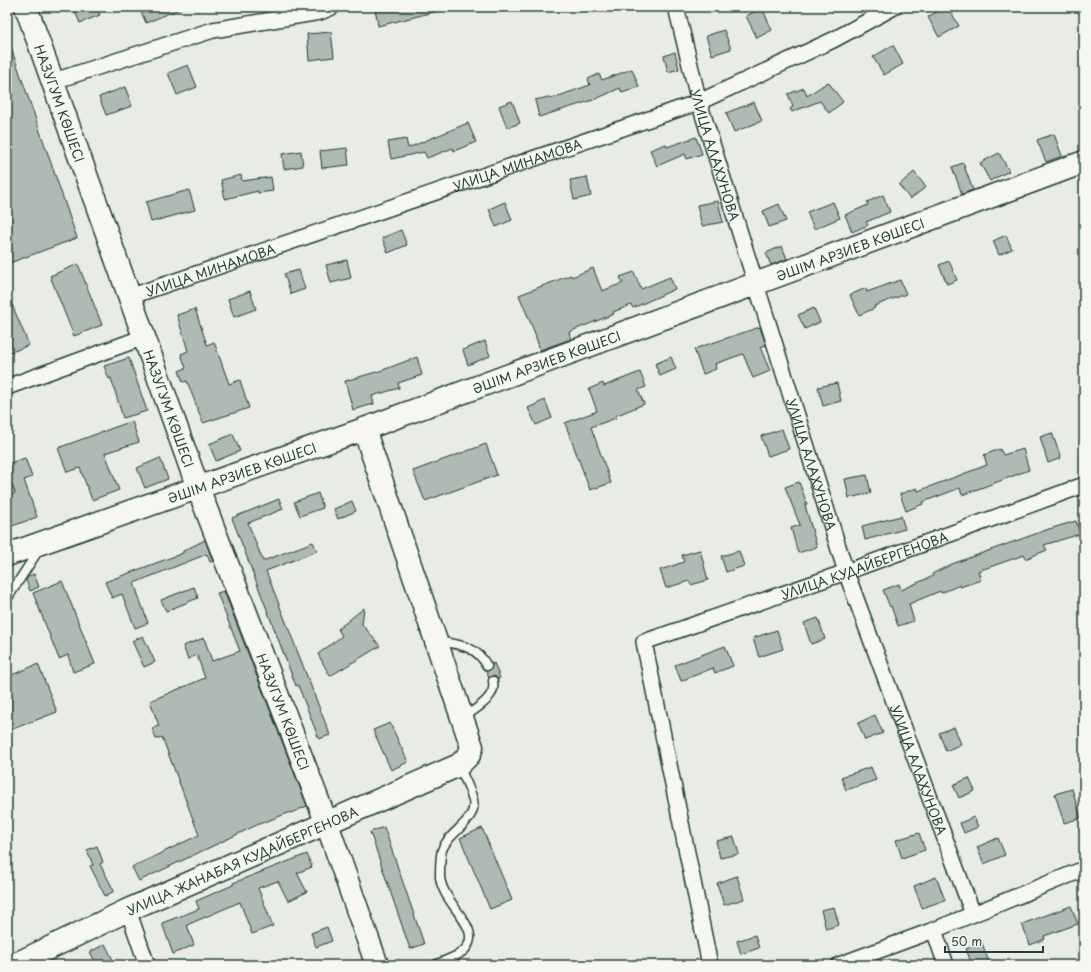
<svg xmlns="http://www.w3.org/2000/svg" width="1091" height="972" viewBox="0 0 1091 972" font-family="'Playpen Sans',sans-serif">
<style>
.building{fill:#b0bab5;stroke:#1f3d34}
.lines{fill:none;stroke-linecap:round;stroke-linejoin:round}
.lane-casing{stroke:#1f3d34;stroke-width:11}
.street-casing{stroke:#1f3d34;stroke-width:18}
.secondary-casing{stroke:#1f3d34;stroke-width:25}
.lane{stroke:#f6f6f2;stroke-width:8}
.street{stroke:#f6f6f2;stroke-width:15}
.secondary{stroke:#f6f6f2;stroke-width:22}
.labels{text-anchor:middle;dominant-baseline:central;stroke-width:4;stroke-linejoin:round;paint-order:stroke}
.street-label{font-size:13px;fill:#1f3d34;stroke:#f6f6f2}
</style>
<rect width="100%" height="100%" fill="#e9ebe7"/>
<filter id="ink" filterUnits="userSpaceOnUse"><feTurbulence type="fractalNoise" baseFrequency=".025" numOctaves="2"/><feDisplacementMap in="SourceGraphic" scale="8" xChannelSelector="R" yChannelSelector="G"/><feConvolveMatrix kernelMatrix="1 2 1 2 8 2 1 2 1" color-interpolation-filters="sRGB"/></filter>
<g filter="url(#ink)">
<g class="building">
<polygon points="73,7 96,7 100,15 80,23"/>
<polygon points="139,7 184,7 146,23"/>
<polygon points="375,7 442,7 442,10 378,26"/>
<polygon points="945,7 948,7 959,26 939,37 928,17"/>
<polygon points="762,8 772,30 757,38 746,16"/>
<polygon points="724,30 731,49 712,55 706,36"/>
<polygon points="331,32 334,57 309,60 307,34"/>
<polygon points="7,42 9,42 77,238 7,264"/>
<polygon points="893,45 903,64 884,75 873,57"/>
<polygon points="675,52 679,69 668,72 664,56"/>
<polygon points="188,65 197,87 177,95 168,73"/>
<polygon points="632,69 639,87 622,93 620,88 596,99 539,117 535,100 549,97 550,99 590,85 588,79 599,74 602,80"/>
<polygon points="828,82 843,102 829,113 820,101 792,112 790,109 793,107 788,94 804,88 807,96"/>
<polygon points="125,87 132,106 106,115 99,97"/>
<polygon points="512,101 520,123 507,128 499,106"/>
<polygon points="754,102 762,121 734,132 726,113"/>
<polygon points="468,123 476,142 454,151 453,148 427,158 424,152 391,159 388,142 406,139 408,148"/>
<polygon points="1054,134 1062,156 1046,162 1037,140"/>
<polygon points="696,137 702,154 687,159 685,154 657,166 650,150 666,144 667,147"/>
<polygon points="347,148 349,165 322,168 320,151"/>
<polygon points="301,151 303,166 284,169 282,154"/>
<polygon points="999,153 1009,171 990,181 980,163"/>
<polygon points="963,163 973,190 962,194 952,167"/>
<polygon points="914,172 926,187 910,199 899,185"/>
<polygon points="241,175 242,181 271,177 273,191 258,193 258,191 225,199 221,180"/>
<polygon points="587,177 591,196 574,200 570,180"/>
<polygon points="189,190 195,210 151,222 146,202"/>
<polygon points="883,195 890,212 866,222 868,225 852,232 845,215 868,205 867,202"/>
<polygon points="718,201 723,222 702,226 697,205"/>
<polygon points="505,202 512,220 496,227 489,209"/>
<polygon points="833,202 840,218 814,229 807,212"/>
<polygon points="779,204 786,221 769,227 763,211"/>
<polygon points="401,230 407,245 388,253 382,238"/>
<polygon points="1006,235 1012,249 999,255 993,241"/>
<polygon points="782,246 787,259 771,265 766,253"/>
<polygon points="347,260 351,278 331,283 326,265"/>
<polygon points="949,261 957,280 947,284 939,265"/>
<polygon points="78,264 102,325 74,336 50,276"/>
<polygon points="593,268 602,291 623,283 620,277 634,272 641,289 670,277 675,289 633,308 631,305 613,312 614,314 569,332 571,339 540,350 534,331 519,295 571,275 572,277"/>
<polygon points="299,270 305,289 291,294 284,274"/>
<polygon points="900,280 906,294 874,306 875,308 859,315 850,295 866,288 867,292"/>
<polygon points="250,291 256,309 234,317 228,299"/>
<polygon points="7,293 29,345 7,354"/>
<polygon points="814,308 820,322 805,329 798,315"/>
<polygon points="195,309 207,345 214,342 229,384 240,380 249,408 203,423 187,381 183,382 179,371 186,368 181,354 188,351 177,315"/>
<polygon points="760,327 766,345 760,347 770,371 753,378 743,354 715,364 716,369 703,374 694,349"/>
<polygon points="485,341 490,356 468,365 463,350"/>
<polygon points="417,357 422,375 398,383 399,388 372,396 374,404 353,410 345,381 383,370"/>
<polygon points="671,357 676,369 660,376 655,364"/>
<polygon points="129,358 147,411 123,418 111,378 109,379 104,366"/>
<polygon points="640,372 646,387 638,390 644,404 615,416 616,418 591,427 611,483 590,490 565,423 597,411 589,389 603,383 604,386"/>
<polygon points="837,383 841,401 823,406 818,387"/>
<polygon points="545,400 552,418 536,425 528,408"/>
<polygon points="132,421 139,442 105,453 119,490 92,500 80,468 67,472 58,448"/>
<polygon points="782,429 789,449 768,456 761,436"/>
<polygon points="1052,433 1061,458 1048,463 1040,437"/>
<polygon points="233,434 240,451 216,461 209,444"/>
<polygon points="486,444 497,475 425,501 413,471"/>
<polygon points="1000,449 1003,455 1023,449 1029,470 962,495 960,488 923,502 923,504 906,511 900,494 917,488 918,491 987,465 984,455"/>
<polygon points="25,458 32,477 24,480 37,517 7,528 7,496 15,493 7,472 7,464"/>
<polygon points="160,458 168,479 145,488 137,468"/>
<polygon points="867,475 871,493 849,498 845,479"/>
<polygon points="799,482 807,504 805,505 817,547 798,553 791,528 800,525 785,487"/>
<polygon points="318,493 323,508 300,516 294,502"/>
<polygon points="279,499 283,509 248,523 263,561 313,542 317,551 266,571 330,735 319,739 298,685 296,686 232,518"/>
<polygon points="352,501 356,511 338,519 334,509"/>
<polygon points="901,516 905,529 865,540 862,526"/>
<polygon points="1076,521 1080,534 1044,545 1047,550 1025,559 1024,555 978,571 981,580 960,587 960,585 941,593 940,591 909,604 914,621 898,626 891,606 890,607 883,590 899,584 901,590 933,576 932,574 952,564 1049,529"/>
<polygon points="205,540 213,561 210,562 207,554 134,583 148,623 135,628 122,594 112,598 105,582 183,553 183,551"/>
<polygon points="700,550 708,580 691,585 689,581 666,588 660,570 684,562 682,555"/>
<polygon points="739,551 744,566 726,572 721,556"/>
<polygon points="34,574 39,587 30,591 26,580 29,576"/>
<polygon points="62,581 95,664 73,672 68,655 59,659 33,593"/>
<polygon points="194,587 198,598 166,611 161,600"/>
<polygon points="224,591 307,806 291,813 291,812 259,824 139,881 132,867 199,835 162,737 156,739 152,728 159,726 150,701 205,678 197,655 188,659 183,646 204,638 212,661 240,651 217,593"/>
<polygon points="364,608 362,624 380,646 330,676 318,654 342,636 338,629"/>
<polygon points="818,618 825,639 811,644 804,623"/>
<polygon points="777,630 783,649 759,657 753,638"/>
<polygon points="143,636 155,662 144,667 132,641"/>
<polygon points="725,646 733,666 715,673 713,668 681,681 675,665"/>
<polygon points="494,663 500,678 498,679 493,676 489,678 486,671 490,670 492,664"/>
<polygon points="38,664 57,712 10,730 7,724 7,677"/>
<polygon points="875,715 883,733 865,740 858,723"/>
<polygon points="390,723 408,762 391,770 373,730"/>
<polygon points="954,727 961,744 946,751 939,733"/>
<polygon points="871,767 876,780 846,790 841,777"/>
<polygon points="969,778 975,791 959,798 953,785"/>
<polygon points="1072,789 1081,818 1064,823 1055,794"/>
<polygon points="974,817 978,827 964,833 960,823"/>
<polygon points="384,827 424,944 410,949 370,832"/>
<polygon points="482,828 512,900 490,909 460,838"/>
<polygon points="919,833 925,850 902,858 896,840"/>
<polygon points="734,837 739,854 720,858 716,841"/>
<polygon points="998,838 1005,855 984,864 977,847"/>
<polygon points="97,846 103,862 100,864 114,891 105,896 90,866 93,865 87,850"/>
<polygon points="307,854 312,867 297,873 307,892 288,901 278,881 258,888 273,926 252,934 240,902 187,925 194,945 173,954 162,923 199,909 196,901 233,885 233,883"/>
<polygon points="737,876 744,899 724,905 717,883"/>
<polygon points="936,877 945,900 922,908 914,886"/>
<polygon points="1071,906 1078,924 1044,936 1045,939 1030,945 1022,924"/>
<polygon points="834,907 839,925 826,929 821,910"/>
<polygon points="327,927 332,941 316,947 311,933"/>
<polygon points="755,935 759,948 741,954 737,941"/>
<polygon points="982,943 990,965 972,965 966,949"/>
<polygon points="105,944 114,962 108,965 97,965 90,952"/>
</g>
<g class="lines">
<g class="lane-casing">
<g id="lane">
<polyline points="7,599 40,548"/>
<path d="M438 641C459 645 476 645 487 666"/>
<path d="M463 718C475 709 497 698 493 681"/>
<path d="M435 965C447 959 468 955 470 939 472 921 442 900 440 877 440 870 440 857 442 850 448 832 478 821 473 800 470 788 463 776 459 766"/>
</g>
</g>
<g class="street-casing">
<g id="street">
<path id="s1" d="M676 7 699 102 846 572 973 914"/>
<polyline points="54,81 213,30 320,12 332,7"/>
<path id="s2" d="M129 297 699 102 833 40 894 7"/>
<polyline points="7,387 144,337"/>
<polyline points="128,910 147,965"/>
<polyline points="934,930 946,965"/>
<path id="s3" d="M710 965 644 642 846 572 1084 485"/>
<polyline points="839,965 934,930 1084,869"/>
</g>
</g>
<g class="secondary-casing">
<g id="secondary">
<path id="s4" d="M26 7 198 488 327 824 377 965"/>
<path id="s5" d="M7 555 364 429 1084 162"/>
<path id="s6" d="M14 965 128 910 459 765 469 755 472 747 364 429"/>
</g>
</g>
<use href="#lane" class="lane"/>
<use href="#street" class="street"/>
<use href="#secondary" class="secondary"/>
</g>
</g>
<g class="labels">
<g class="street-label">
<text stroke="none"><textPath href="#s4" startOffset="102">НАЗУГУМ КӨШЕСІ</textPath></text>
<text stroke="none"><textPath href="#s1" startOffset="153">УЛИЦА АЛАХУНОВА</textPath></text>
<text stroke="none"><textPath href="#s2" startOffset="410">УЛИЦА МИНАМОВА</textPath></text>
<text stroke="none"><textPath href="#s5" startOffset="897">ӘШІМ АРЗИЕВ КӨШЕСІ</textPath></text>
<text stroke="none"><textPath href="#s2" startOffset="86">УЛИЦА МИНАМОВА</textPath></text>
<text stroke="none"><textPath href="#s5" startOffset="573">ӘШІМ АРЗИЕВ КӨШЕСІ</textPath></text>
<text stroke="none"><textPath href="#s4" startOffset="426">НАЗУГУМ КӨШЕСІ</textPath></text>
<text stroke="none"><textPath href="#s1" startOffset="477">УЛИЦА АЛАХУНОВА</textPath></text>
<text stroke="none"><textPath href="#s5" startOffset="249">ӘШІМ АРЗИЕВ КӨШЕСІ</textPath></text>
<text stroke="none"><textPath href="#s3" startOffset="563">УЛИЦА КУДАЙБЕРГЕНОВА</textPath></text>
<text stroke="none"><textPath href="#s4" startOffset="750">НАЗУГУМ КӨШЕСІ</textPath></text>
<text stroke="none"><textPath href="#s1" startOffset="801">УЛИЦА АЛАХУНОВА</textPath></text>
<text stroke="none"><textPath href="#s6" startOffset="251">УЛИЦА ЖАНАБАЯ КУДАЙБЕРГЕНОВА</textPath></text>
</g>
</g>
<rect width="1091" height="972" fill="none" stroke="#f6f6f2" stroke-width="24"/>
<rect x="12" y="12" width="1067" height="948" fill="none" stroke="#1f3d34" stroke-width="1.5" filter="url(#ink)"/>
<path d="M945 946v6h98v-6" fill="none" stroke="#1f3d34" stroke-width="2"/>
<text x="951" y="946" font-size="12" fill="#1f3d34" stroke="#f6f6f2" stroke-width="3" paint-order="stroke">50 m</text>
</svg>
